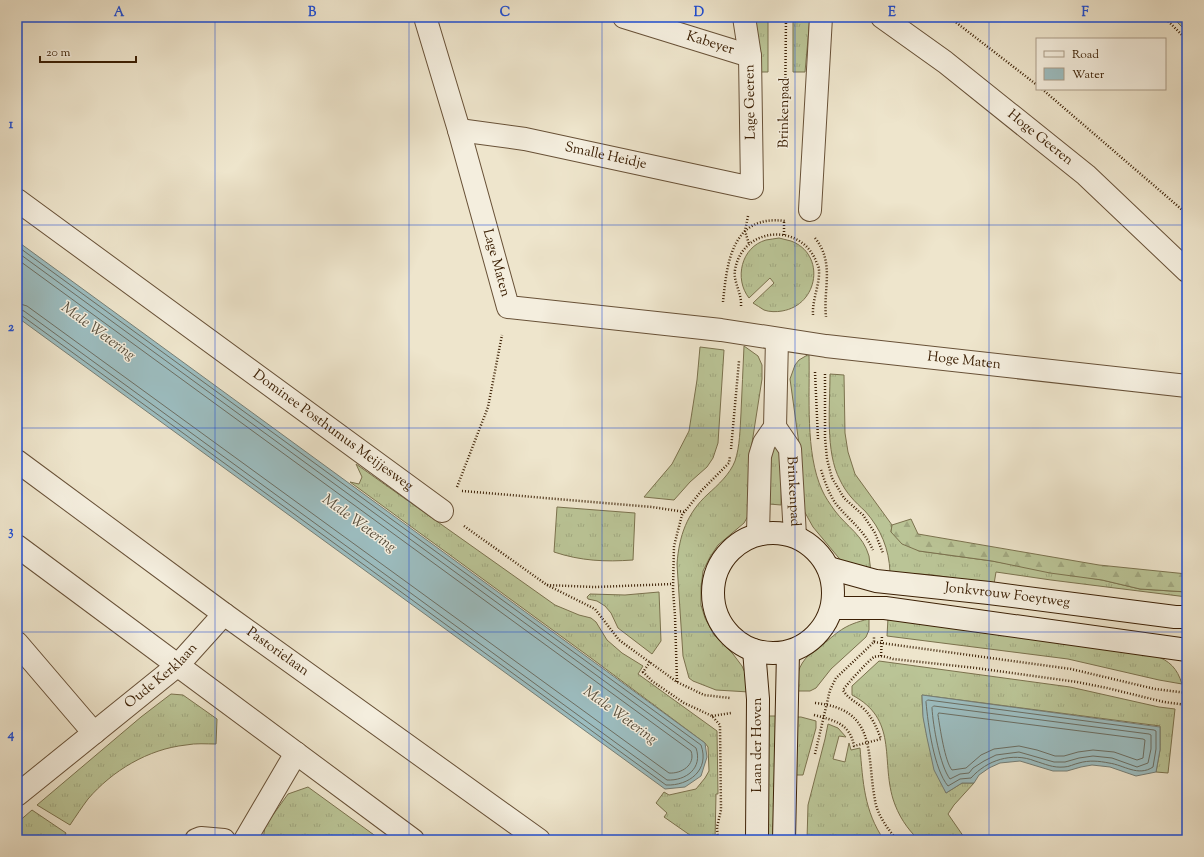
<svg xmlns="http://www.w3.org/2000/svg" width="1204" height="857" viewBox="0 0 1204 857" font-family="'Sorts Mill Goudy',serif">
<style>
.grass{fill:url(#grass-tufts);stroke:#7b724e}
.forest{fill:url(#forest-firs);stroke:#7b724e}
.water{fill:#9cbdc0;stroke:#767e75}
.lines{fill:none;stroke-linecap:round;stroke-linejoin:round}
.shore{stroke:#6c6e62;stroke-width:1}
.street-casing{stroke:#685137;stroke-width:24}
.secondary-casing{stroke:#3c2005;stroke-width:24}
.path{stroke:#3c2005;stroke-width:2.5;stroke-dasharray:1 2;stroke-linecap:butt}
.street{stroke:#f4eede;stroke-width:22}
.secondary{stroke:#f4eede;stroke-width:22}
.grid{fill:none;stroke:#1d4ed8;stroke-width:1;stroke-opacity:0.55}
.labels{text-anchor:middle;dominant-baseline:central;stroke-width:3;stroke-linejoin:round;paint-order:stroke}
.street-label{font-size:14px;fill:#3c2005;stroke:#f4eede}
.water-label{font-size:15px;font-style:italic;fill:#594f3d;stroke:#f4eede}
.neatline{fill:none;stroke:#1d4ed8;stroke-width:1.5}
.grid-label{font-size:13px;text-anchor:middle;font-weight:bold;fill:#1d4ed8}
</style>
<defs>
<pattern id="grass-tufts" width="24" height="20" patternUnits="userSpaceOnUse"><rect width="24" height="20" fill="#bac496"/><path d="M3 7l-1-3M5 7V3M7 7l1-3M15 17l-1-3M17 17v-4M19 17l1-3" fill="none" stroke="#a1a880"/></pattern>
<pattern id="forest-firs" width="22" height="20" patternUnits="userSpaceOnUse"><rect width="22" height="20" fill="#bac496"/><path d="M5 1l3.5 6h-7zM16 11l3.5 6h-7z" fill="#a1a880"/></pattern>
</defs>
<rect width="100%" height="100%" fill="#eee5cc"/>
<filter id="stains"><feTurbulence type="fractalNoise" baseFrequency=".005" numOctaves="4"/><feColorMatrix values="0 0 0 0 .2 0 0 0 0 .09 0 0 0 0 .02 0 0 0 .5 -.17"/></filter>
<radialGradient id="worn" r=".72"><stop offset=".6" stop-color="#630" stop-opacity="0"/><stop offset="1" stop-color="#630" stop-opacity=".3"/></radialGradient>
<g class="grass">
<polygon points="755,17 768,17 768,72 758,72"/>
<polygon points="793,17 810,17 805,72 793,72"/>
<path d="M779 238C783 239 787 240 791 241 826 254 819 305 782 311 777 312 769 312 764 310 760 308 757 305 753 303L774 283 770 278 749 298C734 279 741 247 766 240 770 239 775 239 779 238Z"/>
<path d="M744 346 758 356 762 365V379L752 443 751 479 748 516 744 523 718 545 710 557 703 571 701 588V605L705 618 714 635 733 654 742 666 747 677 749 692 716 690 693 681 689 678 683 656 677 564C679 536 687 513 708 494 718 485 730 474 735 461 740 446 740 429 741 413 742 391 743 368 744 346Z"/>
<polygon points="700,347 724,350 718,443 713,458 707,467 690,482 674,500 644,497 672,464 689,431 697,380"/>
<path d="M809 354C810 395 805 453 822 490 825 497 830 504 835 511 847 527 863 535 869 556 870 561 870 567 871 572L843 563 813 527 803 509 800 474 799 444 790 379 795 365 799 360Z"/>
<path d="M830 374 844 375 845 433 848 452 855 474 892 525 891 532 919 551 992 561 1102 580 1140 589 1187 592V597L1051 580 996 572 994 584 933 575 890 572C889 549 881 529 865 511 855 502 846 493 840 480 825 452 830 406 830 374Z"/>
<polygon points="773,445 782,449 781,505 769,504 769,451"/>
<polygon points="356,464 555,605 579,615 591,618 596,622 607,640 622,653 643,666 638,674 717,731 718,794 716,794 715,840 697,840 664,817 667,813 656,803 664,792 669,795 696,789 705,778 709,771 708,747 705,743 591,658 350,482 359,484 362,477"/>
<path d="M557 507 635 513 633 560C605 562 581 561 554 552Z"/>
<polygon points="659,592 661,641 652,654 618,628 611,613 605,606 597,601 588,599 587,597 590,594 625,595"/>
<path d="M888 618 1154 655C1170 661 1177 668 1182 684L1159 680 1068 659 887 636Z"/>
<path d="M869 619V630L866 637 831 669 816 688 810 691H795C796 678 798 665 809 655 812 653 816 651 819 648 838 632 843 625 869 619Z"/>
<path d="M879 661 1070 687 1159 707 1175 709 1168 773 1156 772 1160 750V726L922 695C922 730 934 761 946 793L962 783H974L954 805 948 814 966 840H919C907 829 898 815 893 799 881 759 898 719 852 695V686Z"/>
<path d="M171 694 183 695 217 719 216 744C206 744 196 743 186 745 148 749 112 771 88 799 82 807 76 816 70 825L37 805 141 717Z"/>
<polygon points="766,716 778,716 777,840 765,840"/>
<polygon points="795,717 801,717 816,721 816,728 803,775 794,775"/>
<path d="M828 724 838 728 846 737 839 736 833 759 845 762 849 743 851 750 860 748C863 782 864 811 884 840H807L808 805 825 739Z"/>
<polygon points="308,787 381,840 263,840 265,826 288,794"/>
<polygon points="32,810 66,833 63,840 17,840 17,823"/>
</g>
<g class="forest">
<polygon points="1172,17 1187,17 1187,32"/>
<polygon points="911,519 918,534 1099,565 1187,574 1187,592 1140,589 1102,580 1050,573 992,561 919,551 902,544 891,532 892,525"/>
</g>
<g class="water">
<polygon points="17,241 705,743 707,757 701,776 685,787 665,789 17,317"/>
<polygon points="922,695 1160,727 1160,750 1156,772 1136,776 1110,767 1092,765 1081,767 1067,771 1053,771 1020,761 1000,763 989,768 979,775 974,783 962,783 946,793 934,770 927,738 923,717"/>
</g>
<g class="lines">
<g class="shore">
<path d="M17 246 701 745C710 770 689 786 666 785L21 315 17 314"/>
<path d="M17 252 696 748C703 768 686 781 667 780L24 311 17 309"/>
<path d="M17 259 691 751C696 765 681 774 669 773L27 306 17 303"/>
<path d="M928 700 1154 730 1156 731V749L1153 767C1138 777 1124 765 1109 763 1099 761 1089 760 1079 763 1074 764 1069 767 1064 767 1053 768 1045 764 1035 761 1012 752 987 760 971 778L960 779 948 786C934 769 928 725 926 702Z"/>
<path d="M934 706 1149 734 1151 735V749L1148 763 1137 767 1112 758 1093 756 1079 758 1065 762H1054L1019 752 996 755 984 761 973 768 969 773 960 774 950 779C940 766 933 726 932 708Z"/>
<path d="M939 713 1143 739 1145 740 1143 758 1137 760 1114 752 1093 750 1078 752 1064 756H1055L1037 750 1019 746 994 749 981 755 966 768 952 770C945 762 940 728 938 715Z"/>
</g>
<g class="street-casing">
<g id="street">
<path id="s1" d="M425 17 459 130 508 307 721 330 826 346 1187 386"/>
<path id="s2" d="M624 17 750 56"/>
<path id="s3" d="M882 17 945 62 1086 175 1187 271"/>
<path id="s4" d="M459 130 525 139 752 188 750 56 744 17"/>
<path id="s5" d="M17 200 442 511"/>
<polyline points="810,210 821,17"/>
<path id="s6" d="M777 339 775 427 790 449 795 536"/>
<path id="s7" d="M17 461 224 614 539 840"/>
<polyline points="758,533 760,456 764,443 775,427"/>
<polyline points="17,546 413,840"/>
<polyline points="17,643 94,733"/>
<path id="s8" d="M17 795 178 665 224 614"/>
<polyline points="196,840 201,838 224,840"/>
<polyline points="245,840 296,753"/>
</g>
</g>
<g class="secondary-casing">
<g id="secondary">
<circle cx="773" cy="593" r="60"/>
<path id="s9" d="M829 568 876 581 989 593 1175 617H1187"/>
<polyline points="832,608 885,608 1187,650"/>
<polyline points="754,650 758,699 757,840"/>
<polyline points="784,840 788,652"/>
</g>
</g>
<g class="path">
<polyline points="949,17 1037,85"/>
<polyline points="1164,17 1187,40"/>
<polyline points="1042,89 1187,214"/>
<polyline points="785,117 786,17"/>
<polyline points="748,216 745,231 749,244"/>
<polyline points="784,235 784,222"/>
<path d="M815 238C835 263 823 288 826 317"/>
<path d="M723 302C727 262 732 214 785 221"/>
<path d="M741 306C742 293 733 282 735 270 742 227 800 222 816 261 817 264 819 267 819 270 820 284 812 300 813 315"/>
<polyline points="815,372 818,439"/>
<polyline points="825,374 825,438 827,459 832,478 844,498 863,515 875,533 883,553"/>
<polyline points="731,449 739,361"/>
<path d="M821 470C825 482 829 494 836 504 849 520 864 530 873 550"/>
<polyline points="457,487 488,407 502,335"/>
<polyline points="462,491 652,507 685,512"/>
<polyline points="464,526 547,585 595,587 673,584"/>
<polyline points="547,585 595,609 619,640 677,682 704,695 730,698"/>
<polyline points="874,642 1071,669 1155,689 1187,693"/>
<polyline points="881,656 882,636"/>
<polyline points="650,662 643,672 652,681 684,703 712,716 720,725 721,810 717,827 718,840"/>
<polyline points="677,682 675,616 673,590 674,546 682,515 702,490 729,463 730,456"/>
<path d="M815 703C878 709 866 754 875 800 877 815 888 829 897 840"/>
<path d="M814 715C833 720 850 723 854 746L881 739C877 728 872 717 864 709 857 702 848 699 843 690 846 685 870 659 874 657 881 655 887 657 893 659L976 668 1077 682 1107 688 1164 702 1187 705"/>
<polyline points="712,716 731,713"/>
<polyline points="815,754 830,690 836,678 874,642 874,637"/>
</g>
<use href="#street" class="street"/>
<use href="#secondary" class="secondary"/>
</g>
<path class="grid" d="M215 17V840M409 17V840M602 17V840M795 17V840M989 17V840M17 225H1187M17 428H1187M17 632H1187"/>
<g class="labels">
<g class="street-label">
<text stroke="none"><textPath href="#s2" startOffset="90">Kabeyer</textPath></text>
<text transform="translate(751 102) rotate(-91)">Lage Geeren</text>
<text transform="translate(785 113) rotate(-89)">Brinkenpad</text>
<text stroke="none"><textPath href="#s3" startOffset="199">Hoge Geeren</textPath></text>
<text stroke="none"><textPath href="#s4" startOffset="149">Smalle Heidje</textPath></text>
<text stroke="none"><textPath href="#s1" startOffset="256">Lage Maten</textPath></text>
<text stroke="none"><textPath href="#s1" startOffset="761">Hoge Maten</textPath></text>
<text stroke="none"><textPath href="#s5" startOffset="391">Dominee Posthumus Meijjesweg</textPath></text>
<text stroke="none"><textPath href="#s6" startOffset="157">Brinkenpad</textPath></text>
<text stroke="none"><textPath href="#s9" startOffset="181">Jonkvrouw Foeytweg</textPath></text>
<text stroke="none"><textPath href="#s7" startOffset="323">Pastorielaan</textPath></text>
<text stroke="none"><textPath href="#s8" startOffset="187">Oude Kerklaan</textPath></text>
<text transform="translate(758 745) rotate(-90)">Laan der Hoven</text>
</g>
<g class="water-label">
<text transform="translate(98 332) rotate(36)">Male Wetering</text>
<text transform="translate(359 524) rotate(36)">Male Wetering</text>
<text transform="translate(620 716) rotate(36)">Male Wetering</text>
</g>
</g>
<rect width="1204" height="857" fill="none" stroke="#eee5cc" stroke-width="44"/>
<rect x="1036" y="38" width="130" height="52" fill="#f4eede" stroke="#aa9c87"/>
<rect x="1044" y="51" width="20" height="6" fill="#f4eede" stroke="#aa9c87"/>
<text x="1072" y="58" font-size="12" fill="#3c2005">Road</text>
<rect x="1044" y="68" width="20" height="12" fill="#9cbdc0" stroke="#aa9c87"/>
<text x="1072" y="78" font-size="12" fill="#3c2005">Water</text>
<path d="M40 56v6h96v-6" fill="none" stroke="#3c2005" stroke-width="2"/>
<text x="46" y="56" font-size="12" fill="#3c2005" stroke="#f4eede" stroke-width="3" paint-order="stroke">20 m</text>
<rect x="22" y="22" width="1160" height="813" class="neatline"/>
<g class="grid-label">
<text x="119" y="16">A</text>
<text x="312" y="16">B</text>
<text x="505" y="16">C</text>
<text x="699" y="16">D</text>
<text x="892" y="16">E</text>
<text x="1085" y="16">F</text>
<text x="11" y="128">1</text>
<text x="11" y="331">2</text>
<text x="11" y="535">3</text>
<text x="11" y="738">4</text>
</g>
<rect width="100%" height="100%" filter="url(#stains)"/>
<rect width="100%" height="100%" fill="url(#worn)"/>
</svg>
